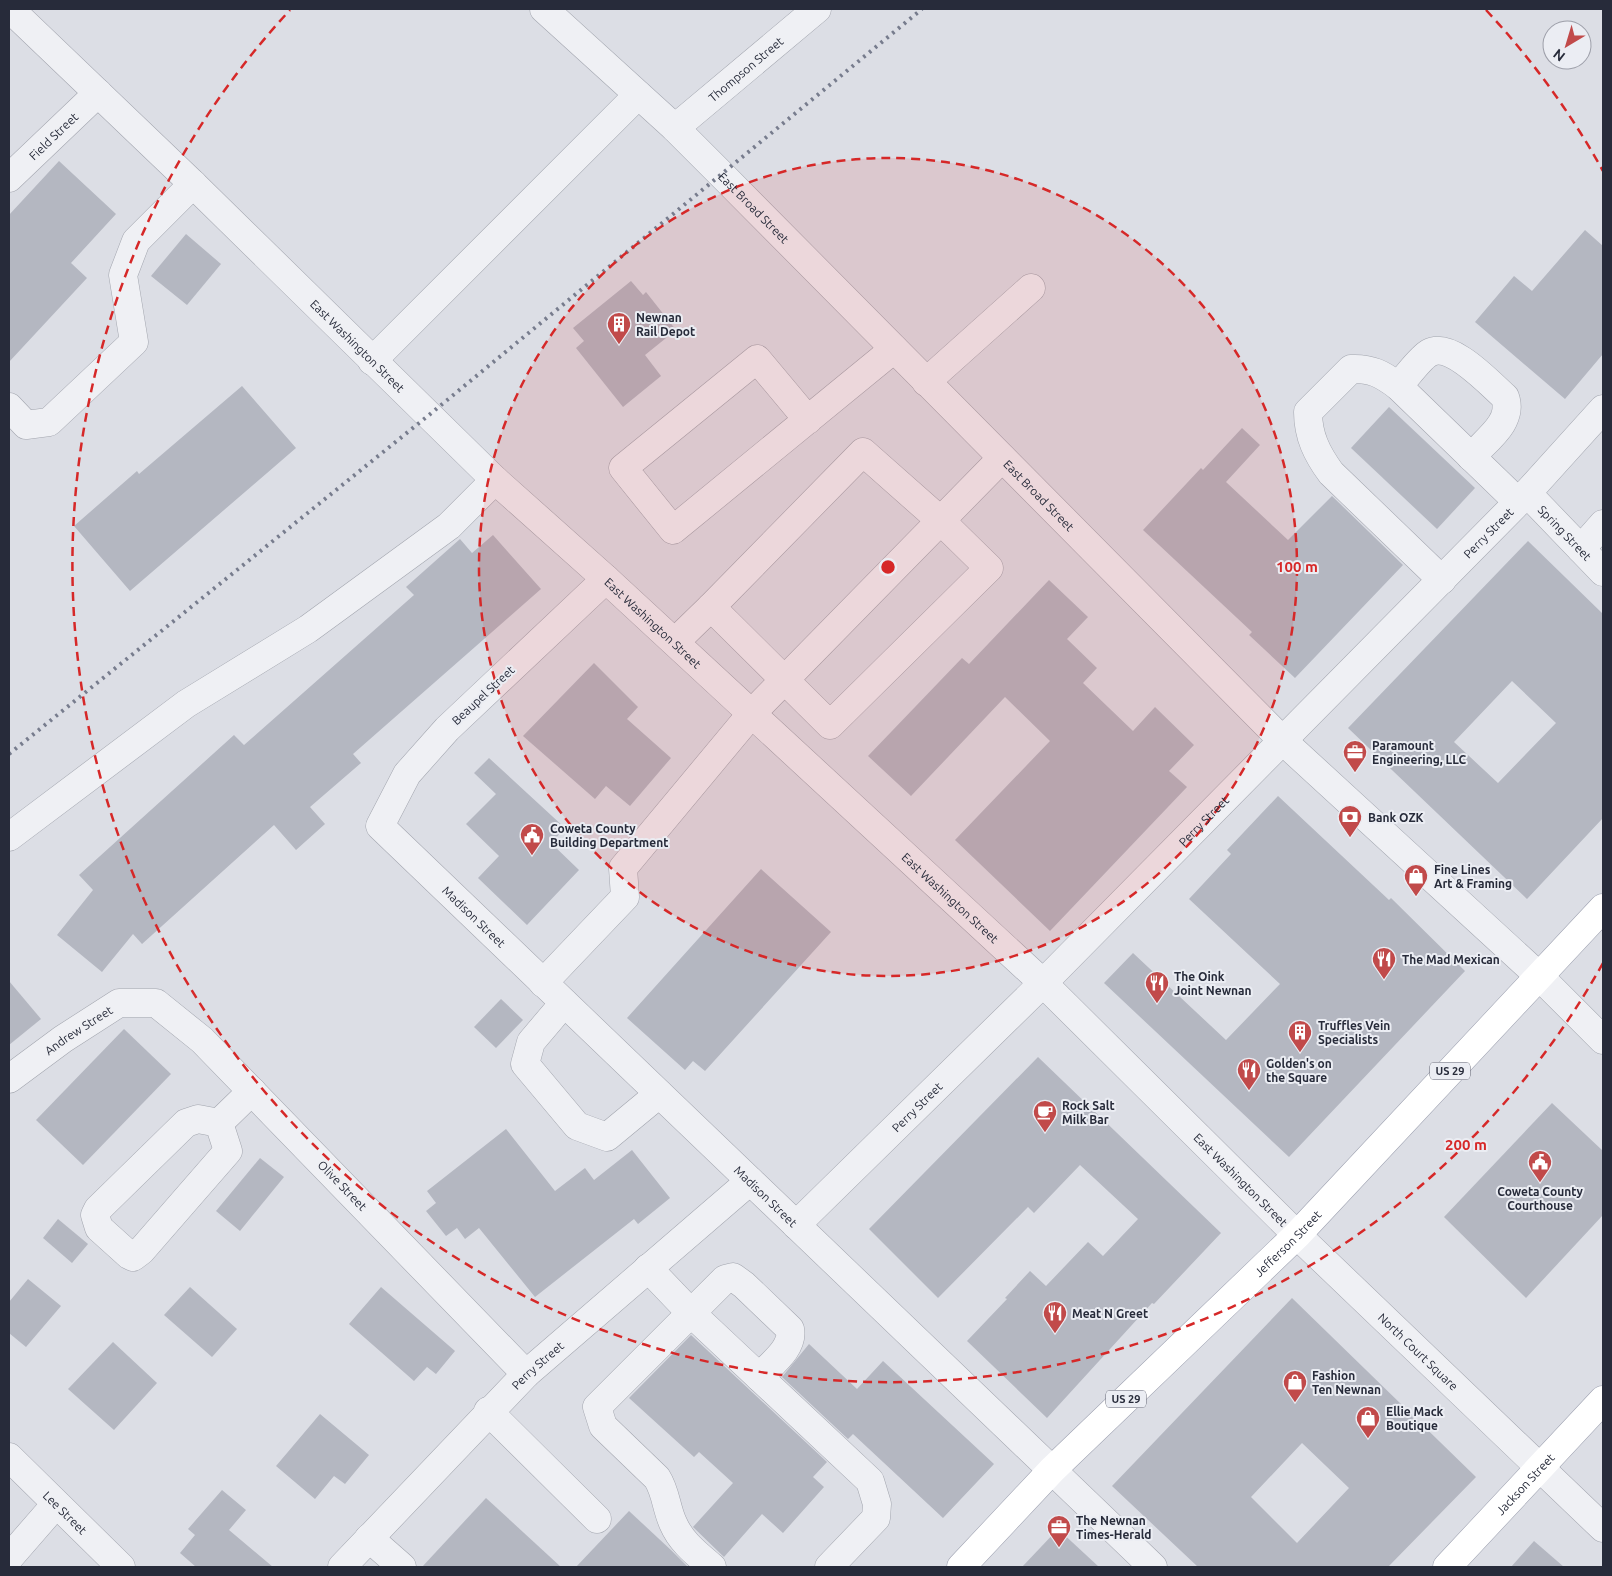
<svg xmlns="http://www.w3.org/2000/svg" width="1612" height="1576" viewBox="0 0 1612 1576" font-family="Ubuntu,sans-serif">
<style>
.building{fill:#b4b7c1;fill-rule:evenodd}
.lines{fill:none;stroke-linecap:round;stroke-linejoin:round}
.minor-casing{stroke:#a2a5ae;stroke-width:29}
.major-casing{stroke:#9da1b0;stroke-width:29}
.minor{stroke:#eff0f4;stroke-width:28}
.major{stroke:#fff;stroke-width:28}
.rail{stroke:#777c8d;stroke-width:4;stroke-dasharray:2.5 5;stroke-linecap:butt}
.ring{fill:none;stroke:#d62828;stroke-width:2.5;stroke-dasharray:9 6}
.labels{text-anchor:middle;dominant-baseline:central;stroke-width:4;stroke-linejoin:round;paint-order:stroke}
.shield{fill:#ebedf3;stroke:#626572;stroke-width:1}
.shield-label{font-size:11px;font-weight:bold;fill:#272b3a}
.street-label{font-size:12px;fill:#272b3a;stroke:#ebedf3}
.poi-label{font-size:12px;font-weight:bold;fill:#272b3a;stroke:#ebedf3;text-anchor:start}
.centre{fill:#d62828;stroke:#ebedf3;stroke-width:2.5}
.ring-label{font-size:15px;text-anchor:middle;font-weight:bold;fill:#d62828;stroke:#ebedf3;stroke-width:4;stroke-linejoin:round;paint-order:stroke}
</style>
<rect width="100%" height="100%" fill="#dcdee5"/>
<g class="building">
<polygon points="59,161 116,214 71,263 87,278 9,362 9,215"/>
<polygon points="1585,230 1603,246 1603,354 1565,399 1475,322 1514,276 1532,291"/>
<polygon points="186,234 221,264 187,305 151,276"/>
<polygon points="631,281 643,295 646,292 676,330 645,355 661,376 623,407 576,348 584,341 573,328"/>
<polygon points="242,386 296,448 130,591 74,526 137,471 139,474"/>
<polygon points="1389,407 1475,488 1437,529 1351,448"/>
<polygon points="1242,428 1260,445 1226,482 1288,540 1332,496 1403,565 1295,678 1249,635 1252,632 1143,530 1201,468 1203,470"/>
<polygon points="493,535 541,589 353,754 361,763 310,807 325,824 296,850 274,825 142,944 133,934 102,972 57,935 93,890 79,875 234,735 244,745 414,595 406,587 460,539 472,553"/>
<path d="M1528 541 1603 614V818L1527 899 1348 728ZM1512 681 1556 723 1498 783 1454 742Z"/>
<polygon points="1049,580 1088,617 1067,639 1097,668 1083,683 1133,731 1155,707 1194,745 1169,771 1187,787 1050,931 955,840 1050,741 1005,697 911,796 868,756 962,658 969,664"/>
<polygon points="594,663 638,707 627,719 671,758 630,806 606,786 595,799 523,736"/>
<polygon points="489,758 565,828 551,843 579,870 527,925 478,878 499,856 466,824 496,794 474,773"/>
<polygon points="1278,796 1389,900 1391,898 1465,971 1289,1157 1104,983 1133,953 1226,1040 1280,984 1189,899 1231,854 1227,850"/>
<polygon points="761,869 831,932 705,1071 693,1061 685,1070 627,1018"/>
<polygon points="9,981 41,1019 9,1045"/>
<polygon points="501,999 523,1020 496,1048 474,1027"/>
<polygon points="124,1029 171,1074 83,1165 36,1120"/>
<polygon points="1038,1057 1221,1233 1154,1304 1152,1303 1047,1418 967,1341 1007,1299 1005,1298 1030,1271 1046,1286 1088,1242 1103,1256 1138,1219 1080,1165 1034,1213 1028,1207 938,1298 869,1229"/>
<polygon points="1552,1103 1603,1151 1603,1215 1526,1298 1444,1217"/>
<polygon points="506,1129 555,1191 585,1168 594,1180 632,1150 670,1198 638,1224 634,1219 535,1297 479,1228 465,1239 457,1228 446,1236 426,1211 436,1203 427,1191"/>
<polygon points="260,1158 284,1177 240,1231 216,1211"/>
<polygon points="58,1219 88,1244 72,1263 43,1238"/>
<polygon points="28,1279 61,1306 26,1347 9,1333 9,1302"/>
<polygon points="190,1287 237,1329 212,1357 164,1315"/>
<polygon points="381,1287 455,1351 436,1374 427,1367 414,1381 349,1324"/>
<path d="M1292 1298 1476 1477 1388 1567H1198L1112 1486ZM1302 1443 1349 1488 1297 1543 1251 1497Z"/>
<polygon points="691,1335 827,1462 813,1477 824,1487 783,1533 762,1514 724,1557 693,1527 733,1483 699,1452 694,1457 629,1398"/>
<polygon points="113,1342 157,1383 114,1430 68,1389"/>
<polygon points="809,1344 857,1389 883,1361 994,1464 943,1518 853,1434 848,1439 782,1377"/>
<polygon points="320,1414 369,1455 345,1484 334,1476 315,1499 276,1466"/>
<polygon points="222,1490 246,1510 229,1530 273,1567 196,1567 180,1553 195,1535 188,1529"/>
<polygon points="486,1498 561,1567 422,1567"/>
<polygon points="629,1511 672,1551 688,1567 576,1567"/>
<polygon points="1058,1529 1099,1567 1022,1567"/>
<polygon points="1534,1541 1564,1567 1511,1567"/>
</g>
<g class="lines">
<g class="minor-casing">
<g id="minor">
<path id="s1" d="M10 9 193 184 495 480 606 579 1043 983 1297 1235 1603 1528"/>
<path id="s2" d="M544 9 675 128 722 175 1283 741 1539 976 1603 1040"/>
<path id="s3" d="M675 128 817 9"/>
<path id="s4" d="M9 178 98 93"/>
<polyline points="372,361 638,95"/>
<polyline points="926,382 1031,288"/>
<path d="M1398 386C1406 378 1420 358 1429 353 1451 341 1489 383 1505 397 1514 422 1486 440 1471 457"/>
<polyline points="9,407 26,425 49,422 134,342 123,275 136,241 193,184"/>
<polyline points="808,420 757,359 623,468 673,530 894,349"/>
<polygon points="863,452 941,521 989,568 830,725 711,607"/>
<path id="s5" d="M1527 493 1603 572"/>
<polyline points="1581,549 1603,524"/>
<path id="s6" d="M606 579 447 729 407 774 380 826 1153 1567"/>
<path d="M1442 580 1331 473C1317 454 1308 436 1308 412L1351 369C1371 368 1382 374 1398 386L1518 502"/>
<polyline points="675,642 711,607"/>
<polyline points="9,837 186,704 308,629 449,526 495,480"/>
<polyline points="543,983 625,897 623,868 752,713 1002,458"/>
<polyline points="564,1003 531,1042 525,1064 577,1126 607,1137 659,1094"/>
<path id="s7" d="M9 1079 63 1039 119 1003H156L202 1040 526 1374"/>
<polygon points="198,1119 219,1123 228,1151 141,1251 133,1257 129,1255 99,1228 95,1215 98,1209 186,1123"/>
<polyline points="219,1123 252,1091"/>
<path id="s8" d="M796 1225 1043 983 1527 493 1603 409"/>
<path d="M648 1268 691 1313 725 1279 733 1277 744 1285 790 1329C794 1348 771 1364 759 1377"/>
<polyline points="488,1411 597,1519"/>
<path id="s9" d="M9 1457 121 1567"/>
<polyline points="369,1538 402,1567"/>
<polyline points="9,1558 56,1504"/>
<path id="s10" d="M342 1567 526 1374 750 1181"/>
<path d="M712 1567C697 1554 681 1542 673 1523 666 1508 666 1492 657 1478L603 1426 597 1407 691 1313 870 1481 877 1504 876 1518 829 1567"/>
</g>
</g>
<g class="major-casing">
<g id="major">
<path id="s11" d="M961 1567 1052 1470 1297 1235 1603 908"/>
<path id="s12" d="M1447 1567 1603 1400"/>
</g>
</g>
<use href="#minor" class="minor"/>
<use href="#major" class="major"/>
<polyline class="rail" points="9,754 429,415 922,9"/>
</g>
<circle cx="888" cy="567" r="409" fill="#d62828" fill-opacity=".12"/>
<g class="ring">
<circle cx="888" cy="567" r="409"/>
<path d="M1603 963A817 817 0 1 1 290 10M1486 10A817 817 0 0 1 1603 171"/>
</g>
<defs>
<g id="building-pin" transform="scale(1.25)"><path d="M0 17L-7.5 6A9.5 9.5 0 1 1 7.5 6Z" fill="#c14a4a" stroke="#ebedf3"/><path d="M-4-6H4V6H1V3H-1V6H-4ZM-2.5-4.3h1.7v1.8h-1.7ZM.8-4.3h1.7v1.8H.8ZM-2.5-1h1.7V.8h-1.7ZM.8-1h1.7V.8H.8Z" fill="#fff"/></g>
<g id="office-pin" transform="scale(1.25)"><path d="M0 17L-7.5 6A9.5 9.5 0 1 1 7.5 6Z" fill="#c14a4a" stroke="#ebedf3"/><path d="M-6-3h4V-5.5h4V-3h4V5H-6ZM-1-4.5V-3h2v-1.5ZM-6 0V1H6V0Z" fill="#fff"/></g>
<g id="bank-pin" transform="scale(1.25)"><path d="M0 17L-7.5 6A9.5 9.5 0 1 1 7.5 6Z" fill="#c14a4a" stroke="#ebedf3"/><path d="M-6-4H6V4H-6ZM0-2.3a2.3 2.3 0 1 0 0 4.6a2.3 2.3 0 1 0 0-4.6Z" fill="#fff"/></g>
<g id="civic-pin" transform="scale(1.25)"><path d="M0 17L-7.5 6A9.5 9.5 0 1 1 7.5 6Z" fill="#c14a4a" stroke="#ebedf3"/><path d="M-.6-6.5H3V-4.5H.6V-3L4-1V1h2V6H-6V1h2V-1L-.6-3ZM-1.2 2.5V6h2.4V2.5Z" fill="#fff"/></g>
<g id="shop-pin" transform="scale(1.25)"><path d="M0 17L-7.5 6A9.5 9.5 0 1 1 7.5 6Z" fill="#c14a4a" stroke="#ebedf3"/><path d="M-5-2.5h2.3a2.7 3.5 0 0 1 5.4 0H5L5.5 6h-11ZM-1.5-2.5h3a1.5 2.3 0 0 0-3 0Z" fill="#fff"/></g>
<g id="restaurant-pin" transform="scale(1.25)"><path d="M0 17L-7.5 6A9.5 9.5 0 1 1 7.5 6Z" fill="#c14a4a" stroke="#ebedf3"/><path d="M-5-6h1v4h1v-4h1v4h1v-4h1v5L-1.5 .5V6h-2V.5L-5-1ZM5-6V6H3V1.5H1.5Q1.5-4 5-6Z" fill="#fff"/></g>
<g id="cafe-pin" transform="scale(1.25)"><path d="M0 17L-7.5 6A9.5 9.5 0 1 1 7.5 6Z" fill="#c14a4a" stroke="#ebedf3"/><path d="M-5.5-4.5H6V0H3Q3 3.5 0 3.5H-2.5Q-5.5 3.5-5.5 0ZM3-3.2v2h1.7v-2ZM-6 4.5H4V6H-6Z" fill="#fff"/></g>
</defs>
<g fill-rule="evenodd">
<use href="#building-pin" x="619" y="324"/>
<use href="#office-pin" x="1355" y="752"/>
<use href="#bank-pin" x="1350" y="817"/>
<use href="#civic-pin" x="532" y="835"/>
<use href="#shop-pin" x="1416" y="876"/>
<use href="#restaurant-pin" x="1384" y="959"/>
<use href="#restaurant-pin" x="1157" y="983"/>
<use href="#building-pin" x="1300" y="1032"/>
<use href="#restaurant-pin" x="1249" y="1070"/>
<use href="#cafe-pin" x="1045" y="1112"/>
<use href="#civic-pin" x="1540" y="1162"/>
<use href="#restaurant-pin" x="1055" y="1313"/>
<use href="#shop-pin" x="1295" y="1382"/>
<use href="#shop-pin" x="1368" y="1418"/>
<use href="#office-pin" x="1059" y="1527"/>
</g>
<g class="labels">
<g class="shield">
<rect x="1430" y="1062.5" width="40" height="17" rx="4"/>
<rect x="1106" y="1390.5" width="40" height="17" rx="4"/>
</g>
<g class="shield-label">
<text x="1450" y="1071">US 29</text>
<text x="1126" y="1399">US 29</text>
</g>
<g class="street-label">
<text stroke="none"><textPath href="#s3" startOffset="92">Thompson Street</textPath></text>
<text stroke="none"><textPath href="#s4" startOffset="61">Field Street</textPath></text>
<text stroke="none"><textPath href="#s2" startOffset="289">East Broad Street</textPath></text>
<text stroke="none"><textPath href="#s1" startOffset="484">East Washington Street</textPath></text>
<text stroke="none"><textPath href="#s2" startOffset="694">East Broad Street</textPath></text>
<text stroke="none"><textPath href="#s8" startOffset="979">Perry Street</textPath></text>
<text stroke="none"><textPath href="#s5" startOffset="55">Spring Street</textPath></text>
<text stroke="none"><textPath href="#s1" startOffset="889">East Washington Street</textPath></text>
<text transform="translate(483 695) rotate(-43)">Beaupel Street</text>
<text stroke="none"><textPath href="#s8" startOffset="574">Perry Street</textPath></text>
<text stroke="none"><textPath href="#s1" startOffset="1294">East Washington Street</textPath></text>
<text stroke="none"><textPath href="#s6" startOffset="468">Madison Street</textPath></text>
<text stroke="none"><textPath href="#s7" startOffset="85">Andrew Street</textPath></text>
<text stroke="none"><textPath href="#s8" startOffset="169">Perry Street</textPath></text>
<text stroke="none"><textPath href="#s1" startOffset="1699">East Washington Street</textPath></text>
<text stroke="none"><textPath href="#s7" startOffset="432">Olive Street</textPath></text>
<text stroke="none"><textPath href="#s6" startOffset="872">Madison Street</textPath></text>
<text stroke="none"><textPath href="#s11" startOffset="460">Jefferson Street</textPath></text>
<text stroke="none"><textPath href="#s1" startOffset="1946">North Court Square</textPath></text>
<text stroke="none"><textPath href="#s10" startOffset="281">Perry Street</textPath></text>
<text stroke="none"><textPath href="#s12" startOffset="114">Jackson Street</textPath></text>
<text stroke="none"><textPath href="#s9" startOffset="79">Lee Street</textPath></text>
</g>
<g class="poi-label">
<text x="636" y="317">Newnan<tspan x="636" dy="14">Rail Depot</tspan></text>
<text x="1372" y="745">Paramount<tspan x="1372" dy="14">Engineering, LLC</tspan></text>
<text x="1368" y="817">Bank OZK</text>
<text x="550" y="828">Coweta County<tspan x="550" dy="14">Building Department</tspan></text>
<text x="1434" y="869">Fine Lines<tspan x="1434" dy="14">Art &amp; Framing</tspan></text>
<text x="1402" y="959">The Mad Mexican</text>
<text x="1174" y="976">The Oink<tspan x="1174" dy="14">Joint Newnan</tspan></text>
<text x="1318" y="1025">Truffles Vein<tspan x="1318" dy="14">Specialists</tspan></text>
<text x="1266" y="1063">Golden's on<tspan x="1266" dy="14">the Square</tspan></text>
<text x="1062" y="1105">Rock Salt<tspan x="1062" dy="14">Milk Bar</tspan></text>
<text x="1540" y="1191" text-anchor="middle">Coweta County<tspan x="1540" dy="14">Courthouse</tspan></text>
<text x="1072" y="1313">Meat N Greet</text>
<text x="1312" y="1375">Fashion<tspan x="1312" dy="14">Ten Newnan</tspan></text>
<text x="1386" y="1411">Ellie Mack<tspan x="1386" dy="14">Boutique</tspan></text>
<text x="1076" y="1520">The Newnan<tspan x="1076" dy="14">Times-Herald</tspan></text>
</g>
</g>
<circle cx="888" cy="567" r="8" class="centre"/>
<g class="ring-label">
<text x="1297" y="572">100 m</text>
<text x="1466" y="1150">200 m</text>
</g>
<rect width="1612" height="1576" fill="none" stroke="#272b3a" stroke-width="20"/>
<g transform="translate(1567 45) rotate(218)"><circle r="24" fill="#ebedf3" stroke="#9d9fa9"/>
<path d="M0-4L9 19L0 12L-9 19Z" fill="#c14a4a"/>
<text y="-8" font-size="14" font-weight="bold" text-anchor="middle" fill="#272b3a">N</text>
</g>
</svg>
